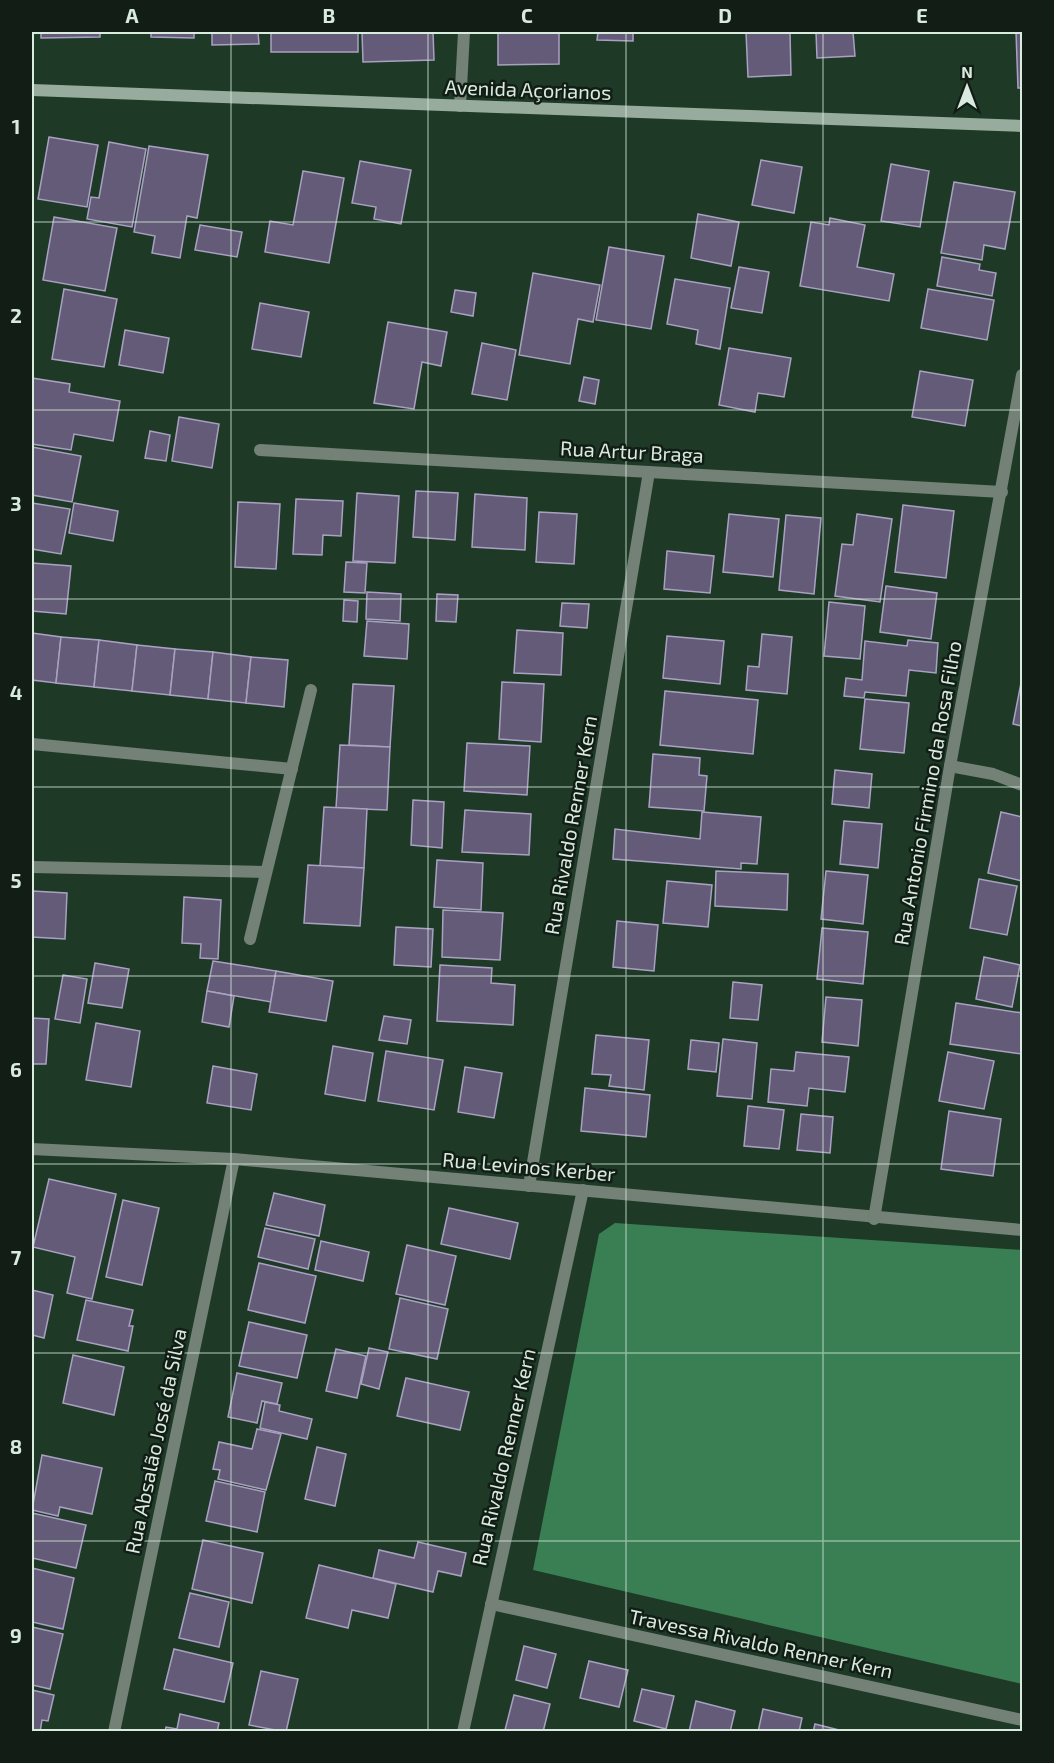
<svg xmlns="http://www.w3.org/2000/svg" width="1054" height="1763" viewBox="0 0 1054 1763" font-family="'Exo 2',sans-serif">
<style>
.forest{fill:#397f53}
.building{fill:#635b78;stroke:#a9a1c1;stroke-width:1.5}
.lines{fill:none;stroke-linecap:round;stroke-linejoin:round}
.street{stroke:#738177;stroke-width:12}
.secondary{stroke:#97ac9d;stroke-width:12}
.grid{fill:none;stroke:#d9eade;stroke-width:1.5;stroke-opacity:0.55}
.labels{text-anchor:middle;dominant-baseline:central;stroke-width:5;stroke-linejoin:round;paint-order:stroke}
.street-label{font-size:20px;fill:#d9eade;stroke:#121e15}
.neatline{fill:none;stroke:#d9eade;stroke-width:2}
.grid-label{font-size:20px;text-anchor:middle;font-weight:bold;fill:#d9eade}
</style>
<rect width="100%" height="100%" fill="#1e3a27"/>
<polygon class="forest" points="615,1223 1022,1250 1022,1684 533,1570 599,1234"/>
<g class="building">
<polygon points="41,32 100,32 100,37 41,38"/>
<polygon points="151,32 194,32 194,38 151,37"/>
<polygon points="212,32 258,32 259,44 212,45"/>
<rect x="271" y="32" width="87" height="20"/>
<polygon points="362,32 433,32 434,60 363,62"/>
<polygon points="498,32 559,32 559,64 498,65"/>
<polygon points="598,32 633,32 633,41 597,40"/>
<polygon points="746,32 808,32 790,33 791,75 748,77"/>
<polygon points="816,32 853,32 855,56 817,58"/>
<polygon points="1016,32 1022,32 1022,88 1018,88"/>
<polygon points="49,137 98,145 87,207 38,199"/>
<polygon points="109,142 146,149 132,227 87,219 91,197 99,198"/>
<polygon points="149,146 208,155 197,218 187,216 180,258 152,253 155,236 134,232"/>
<polygon points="761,160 802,167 794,213 752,205"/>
<polygon points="360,161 411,170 401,224 374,219 376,207 352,203"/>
<polygon points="891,164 929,171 920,227 881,221"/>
<polygon points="303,171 344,178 329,263 265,252 270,221 293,225"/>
<polygon points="954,182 1015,192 1005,249 984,245 982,260 941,253"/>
<polygon points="698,214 739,222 731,266 691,258"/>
<polygon points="54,217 117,228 105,291 43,280"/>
<polygon points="830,218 865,225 857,267 894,274 889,301 800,286 811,222 829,225"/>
<polygon points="200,225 242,232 237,257 195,250"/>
<polygon points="609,247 664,256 651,329 596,320"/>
<polygon points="942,257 980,264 979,270 996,273 992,296 937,286"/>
<polygon points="739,267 769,272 762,313 731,308"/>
<polygon points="533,273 600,285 593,322 578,319 570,364 519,355"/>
<polygon points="675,279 730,288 720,349 696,344 698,330 667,324"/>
<polygon points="64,289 117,299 104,367 52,359"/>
<polygon points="928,289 994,300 987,340 921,328"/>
<polygon points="455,290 476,293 473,316 451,312"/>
<polygon points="260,303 309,312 301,357 252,349"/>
<polygon points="388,322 447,332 441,366 422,362 414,409 374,403"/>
<polygon points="125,330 169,338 163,373 119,365"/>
<polygon points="482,343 516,350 507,400 472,394"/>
<polygon points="729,348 791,358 784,397 758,393 755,412 719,405"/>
<polygon points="920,371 973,380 965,426 912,417"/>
<polygon points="584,377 599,380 595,404 579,401"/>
<polygon points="32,378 70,384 69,392 120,401 113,441 74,434 71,450 32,444"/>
<polygon points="179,417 219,424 212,468 172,461"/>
<polygon points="150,431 170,435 166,461 145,458"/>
<polygon points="32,447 81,456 72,502 32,495"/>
<polygon points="416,491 458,493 455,540 413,537"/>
<polygon points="357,493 399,496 395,563 353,561"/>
<polygon points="475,494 527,498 525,550 472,547"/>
<polygon points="296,499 343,501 341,536 323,535 322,555 293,554"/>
<polygon points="238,502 280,504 276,569 235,567"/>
<polygon points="32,503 70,509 61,554 32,549"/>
<polygon points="74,503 118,511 113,541 69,533"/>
<polygon points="903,505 954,511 946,578 895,572"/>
<polygon points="539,512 577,514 574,564 536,562"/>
<polygon points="729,514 779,519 773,577 723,572"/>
<polygon points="857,514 892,519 880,602 835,596 842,544 853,545"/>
<polygon points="786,515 821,518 814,594 779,590"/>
<polygon points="667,551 714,556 710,593 664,589"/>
<polygon points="346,562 367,563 365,593 344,592"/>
<polygon points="32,563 71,566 66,614 32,611"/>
<polygon points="886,586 937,593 931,639 880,632"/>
<polygon points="367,592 401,594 400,621 366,619"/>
<polygon points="437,594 458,595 456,622 436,621"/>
<polygon points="344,600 358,601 357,622 343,621"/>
<polygon points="829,602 865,606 860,659 824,656"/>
<polygon points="562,603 589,604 587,628 560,626"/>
<polygon points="367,621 409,624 407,659 364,656"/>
<polygon points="517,630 563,633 561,675 514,673"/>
<polygon points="32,633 61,637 56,683 32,680"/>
<polygon points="762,634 792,637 787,694 746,690 748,666 759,667"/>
<polygon points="667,636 724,641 720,684 663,678"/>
<polygon points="61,637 99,640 94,687 56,683"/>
<polygon points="99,640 137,645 132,691 94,687"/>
<polygon points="908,640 938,643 936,673 909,670 906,696 865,692 864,698 844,696 846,678 862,680 865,641 907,646"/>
<polygon points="137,645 175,649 170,695 132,691"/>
<polygon points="175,649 213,652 208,699 170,695"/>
<polygon points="213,652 251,657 246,703 208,699"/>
<polygon points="251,657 288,660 284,707 246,703"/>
<polygon points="1022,678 1022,726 1013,724"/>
<polygon points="502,682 544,684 541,742 499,739"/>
<polygon points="353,684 394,686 390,747 349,745"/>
<polygon points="665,691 758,700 753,754 660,745"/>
<polygon points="865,699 909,703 904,753 860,749"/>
<polygon points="467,743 530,746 527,795 464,791"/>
<polygon points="340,745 390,747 387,810 336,808"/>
<polygon points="653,754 700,758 699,775 707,776 704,811 649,807"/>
<polygon points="835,770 872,774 869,808 832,804"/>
<polygon points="413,800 444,802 442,848 411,845"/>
<polygon points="324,807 367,809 364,868 320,866"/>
<polygon points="465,810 531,814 529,855 462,852"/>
<polygon points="702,812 761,817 757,864 741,863 741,869 613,859 615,829 700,839"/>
<polygon points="1001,812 1022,817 1022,881 988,873"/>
<polygon points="844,821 882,824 878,868 840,864"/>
<polygon points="437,860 483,863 481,910 434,907"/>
<polygon points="308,865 364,868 360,926 304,923"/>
<polygon points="716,871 788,874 787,910 715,906"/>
<polygon points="826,871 868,875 863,924 821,919"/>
<polygon points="979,879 1017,886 1007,935 970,928"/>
<polygon points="667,881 712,885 708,927 663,923"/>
<polygon points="32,891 67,893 65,939 32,937"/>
<polygon points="184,897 221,900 218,959 200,958 201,944 182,943"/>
<polygon points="443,910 503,913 500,960 442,957"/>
<polygon points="617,921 658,925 654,971 613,967"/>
<polygon points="396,927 433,929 431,967 394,965"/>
<polygon points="822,928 868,932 863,984 817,979"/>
<polygon points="984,957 1020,965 1012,1007 976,999"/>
<polygon points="213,961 276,971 271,1002 207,991"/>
<polygon points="95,963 129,969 122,1008 88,1003"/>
<polygon points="440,965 492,968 491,983 515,985 513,1025 437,1021"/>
<polygon points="276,971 333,981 326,1021 269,1012"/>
<polygon points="63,975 87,979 80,1023 55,1019"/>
<polygon points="733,982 762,985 758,1020 730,1018"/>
<polygon points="207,991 234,996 229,1027 202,1022"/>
<polygon points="826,997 862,1000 858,1046 822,1042"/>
<polygon points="956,1003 1022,1013 1022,1054 950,1044"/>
<polygon points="384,1016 411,1020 407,1044 379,1040"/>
<polygon points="32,1018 49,1019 46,1064 32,1064"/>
<polygon points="96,1023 140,1031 131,1087 86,1080"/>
<polygon points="596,1035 649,1040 644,1090 609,1086 611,1075 592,1074"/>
<polygon points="723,1039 757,1043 752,1099 717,1096"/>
<polygon points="691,1040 719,1043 716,1072 688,1069"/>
<polygon points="333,1046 373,1053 365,1101 325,1094"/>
<polygon points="386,1051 443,1060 434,1110 378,1101"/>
<polygon points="796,1052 849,1057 845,1092 809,1088 807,1106 768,1102 771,1069 794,1071"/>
<polygon points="948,1052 994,1061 984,1109 939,1101"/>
<polygon points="213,1066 257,1074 251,1110 207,1103"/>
<polygon points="465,1067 502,1073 494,1118 458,1112"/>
<polygon points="585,1088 650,1095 646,1137 581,1131"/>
<polygon points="748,1106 784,1110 779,1149 744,1146"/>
<polygon points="949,1111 1001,1119 993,1176 941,1169"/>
<polygon points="801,1114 833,1117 830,1153 797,1150"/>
<polygon points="49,1179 116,1194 92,1299 67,1293 75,1257 33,1247"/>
<polygon points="274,1193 325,1205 319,1236 266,1225"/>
<polygon points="123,1200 159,1208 142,1285 106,1277"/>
<polygon points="449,1208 518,1223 510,1259 441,1244"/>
<polygon points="265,1228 315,1239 308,1269 258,1257"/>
<polygon points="321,1241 369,1252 363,1281 315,1270"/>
<polygon points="407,1245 456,1256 445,1305 396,1294"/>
<polygon points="259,1263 316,1276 305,1323 248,1310"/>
<polygon points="32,1290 53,1295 44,1338 32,1335"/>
<polygon points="400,1298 448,1309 437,1359 389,1349"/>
<polygon points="86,1300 133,1310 129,1326 133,1326 128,1351 77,1340"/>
<polygon points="249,1322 307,1335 297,1378 239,1366"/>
<polygon points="369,1348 388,1352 379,1389 361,1384"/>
<polygon points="336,1349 366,1356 357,1398 326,1391"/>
<polygon points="73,1355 124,1367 114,1415 63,1403"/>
<polygon points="237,1373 282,1383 277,1404 262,1401 257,1423 228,1417"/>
<polygon points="406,1378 469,1392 460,1430 397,1416"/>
<polygon points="265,1402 280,1405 279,1411 312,1419 307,1439 260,1428"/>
<polygon points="257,1429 281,1434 266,1490 218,1479 220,1470 213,1469 219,1442 252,1449"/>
<polygon points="317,1447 346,1454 335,1506 305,1499"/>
<polygon points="42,1455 102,1468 92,1514 60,1507 58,1516 32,1510"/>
<polygon points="215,1481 265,1492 257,1532 206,1521"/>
<polygon points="32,1513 86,1525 76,1568 32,1558"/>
<polygon points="203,1540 263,1553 252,1603 192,1589"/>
<polygon points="418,1542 466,1553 461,1576 438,1571 433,1592 373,1578 379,1550 414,1558"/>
<polygon points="319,1565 396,1584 388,1618 352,1610 348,1628 306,1618"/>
<polygon points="32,1568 74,1578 63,1629 32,1622"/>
<polygon points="190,1593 229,1602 219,1647 179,1638"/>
<polygon points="32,1627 63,1634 50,1689 32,1685"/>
<polygon points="524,1646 556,1654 547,1688 516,1680"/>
<polygon points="174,1649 233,1663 224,1702 164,1689"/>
<polygon points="589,1661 628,1670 619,1707 580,1698"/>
<polygon points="261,1671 298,1679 286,1732 249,1725"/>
<polygon points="642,1689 674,1696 666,1729 634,1721"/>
<polygon points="32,1690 54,1695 48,1721 42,1720 40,1732 32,1732"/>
<polygon points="514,1695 550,1704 543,1732 505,1730"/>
<polygon points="696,1701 735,1711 730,1732 689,1732"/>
<polygon points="763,1709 802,1718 799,1732 758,1732"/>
<polygon points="180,1714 219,1723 217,1732 165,1732 166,1727 177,1729"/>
<polygon points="815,1724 847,1732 813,1732"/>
</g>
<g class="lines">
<g class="street">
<polyline points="460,106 464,32"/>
<polyline points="260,450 1002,492"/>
<polyline points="32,744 292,769"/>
<polyline points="950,766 993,774 1022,785"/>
<polyline points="32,867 266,872"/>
<polyline points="250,939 311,690"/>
<polyline points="32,1149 234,1159 1022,1230"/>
<polyline points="529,1186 649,472"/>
<polyline points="874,1219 950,766 1022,375"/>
<polyline points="491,1604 1022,1720"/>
<polyline points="114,1732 234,1159"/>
<polyline points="463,1732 583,1190"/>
</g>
<polyline class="secondary" points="32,90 1022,126"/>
</g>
<path class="grid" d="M231 32V1732M428 32V1732M626 32V1732M823 32V1732M32 222H1022M32 410H1022M32 599H1022M32 787H1022M32 976H1022M32 1164H1022M32 1353H1022M32 1541H1022"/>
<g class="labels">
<g class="street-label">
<text transform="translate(528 89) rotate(2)">Avenida Açorianos</text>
<text transform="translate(632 451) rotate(3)">Rua Artur Braga</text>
<text transform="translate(927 793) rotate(-80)">Rua Antonio Firmino da Rosa Filho</text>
<text transform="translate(570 825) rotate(-80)">Rua Rivaldo Renner Kern</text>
<text transform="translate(529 1166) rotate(5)">Rua Levinos Kerber</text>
<text transform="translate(155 1441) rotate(-78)">Rua Absalão José da Silva</text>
<text transform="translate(503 1457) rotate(-77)">Rua Rivaldo Renner Kern</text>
<text transform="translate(761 1643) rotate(12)">Travessa Rivaldo Renner Kern</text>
</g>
</g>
<rect width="1054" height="1763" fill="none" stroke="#121e15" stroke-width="66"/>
<g transform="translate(967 87)" stroke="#121e15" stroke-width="4.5" paint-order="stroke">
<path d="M0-4.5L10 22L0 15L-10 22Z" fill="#d9eade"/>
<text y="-9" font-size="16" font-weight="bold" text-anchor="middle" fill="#d9eade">N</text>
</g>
<rect x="33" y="33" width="988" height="1697" class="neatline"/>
<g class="grid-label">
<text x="132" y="23">A</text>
<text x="329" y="23">B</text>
<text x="527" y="23">C</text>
<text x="725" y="23">D</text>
<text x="922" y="23">E</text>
<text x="16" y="134">1</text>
<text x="16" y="323">2</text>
<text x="16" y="511">3</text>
<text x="16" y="700">4</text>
<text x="16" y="888">5</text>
<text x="16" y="1077">6</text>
<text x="16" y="1265">7</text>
<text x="16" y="1454">8</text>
<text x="16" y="1643">9</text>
</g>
</svg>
